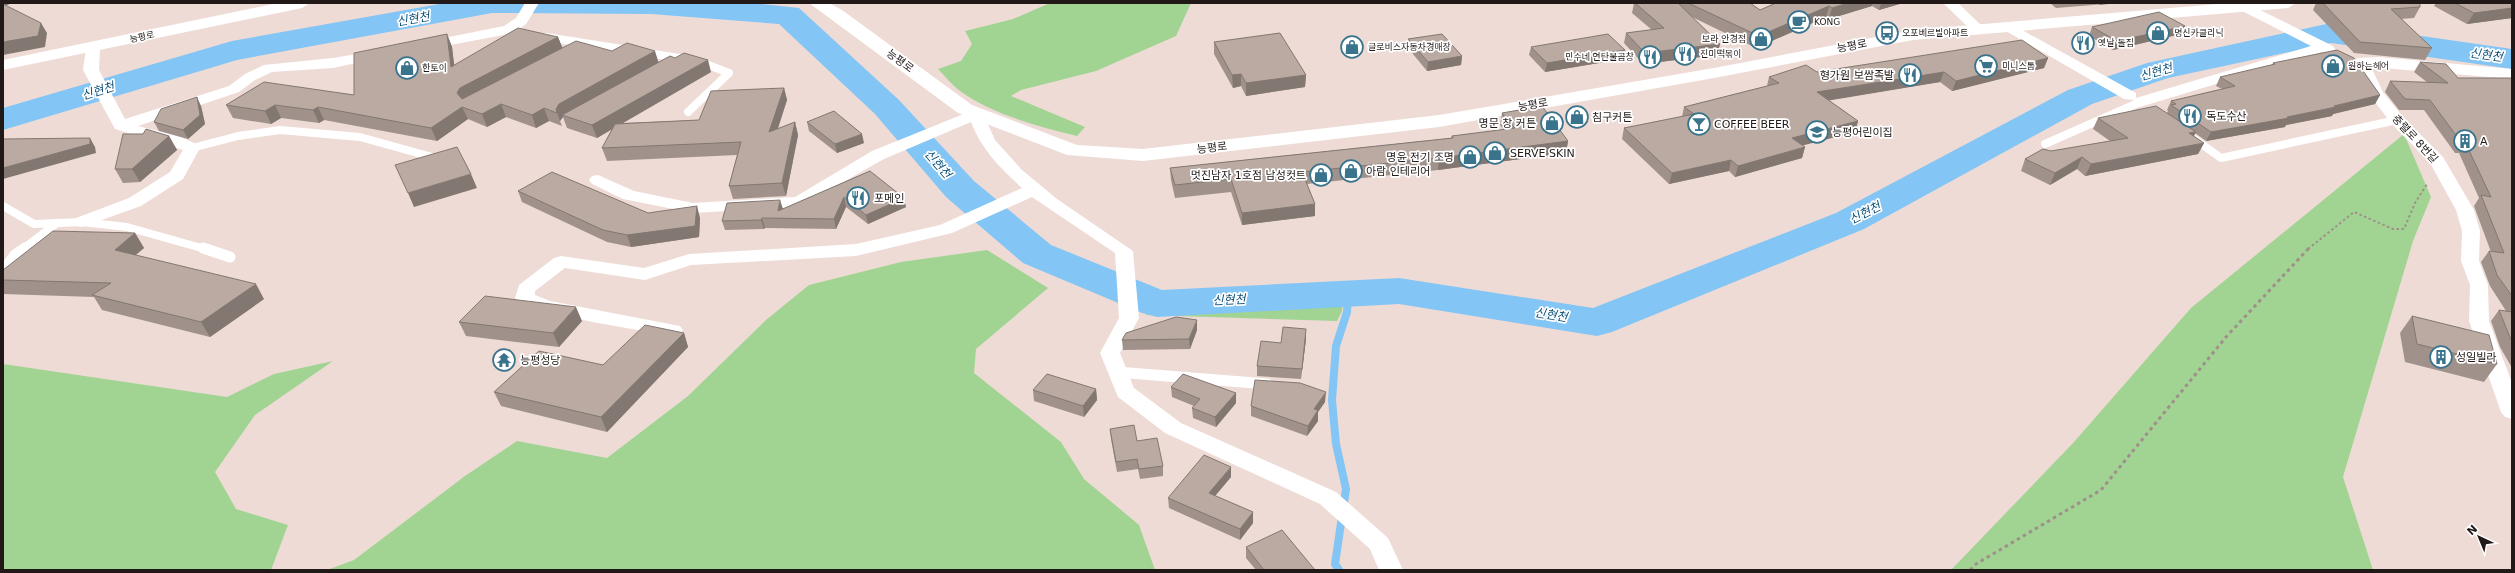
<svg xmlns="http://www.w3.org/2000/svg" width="2515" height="573" viewBox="0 0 2515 573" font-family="'DejaVu Sans','Noto Sans KR',sans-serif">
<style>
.green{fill:#a1d493}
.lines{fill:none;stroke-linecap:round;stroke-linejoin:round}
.stream{stroke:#83c5f5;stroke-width:8}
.river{fill:#83c5f5;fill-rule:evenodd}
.path-far1{stroke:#9f908c;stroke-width:2;stroke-dasharray:2.5 2.5;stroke-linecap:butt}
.path{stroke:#9f908c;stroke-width:3;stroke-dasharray:3.5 3.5;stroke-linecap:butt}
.lane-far1{stroke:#fff;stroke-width:8}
.lane{stroke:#fff;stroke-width:11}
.street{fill:#fff;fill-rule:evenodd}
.secondary{fill:#fff;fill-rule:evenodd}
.wall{fill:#a0928b}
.shaded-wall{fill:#827771}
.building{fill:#baaaa2;stroke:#827771}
.labels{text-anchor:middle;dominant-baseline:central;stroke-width:3.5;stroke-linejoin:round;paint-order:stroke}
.far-poi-label{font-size:9px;fill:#201917;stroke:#fff;text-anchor:start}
.far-street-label{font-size:9px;fill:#201917;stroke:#fff}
.street-label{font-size:11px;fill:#201917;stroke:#fff}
.poi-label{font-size:11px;fill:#201917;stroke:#fff;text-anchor:start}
.water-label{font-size:12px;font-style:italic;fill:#0d5077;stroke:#fff}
</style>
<rect width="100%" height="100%" fill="#eedbd5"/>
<g class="green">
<path d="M1050 3H1191L1176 36 1096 71 1021 90 1011 96 1085 127 1077 136C1037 126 994 115 960 91 952 85 945 76 938 69L961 61 972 44 965 31 1013 19Z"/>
<polygon points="2331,33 2450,51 2452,51 2344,41 2322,44 2312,38"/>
<polygon points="2404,134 2431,197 2413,241 2343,477 2373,570 1951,570 2074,442 2191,308"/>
<polygon points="987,250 1048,288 976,349 974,373 1061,442 1084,479 1139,525 1155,570 327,570 354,560 465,476 517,441 607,458 688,396 766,320 809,285 901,262"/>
<polygon points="1343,297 1342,311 1337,321 1146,315 1146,305 1160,307"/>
<polygon points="333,361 255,415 215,472 236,509 288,525 271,570 3,570 3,364 227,397 274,374"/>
</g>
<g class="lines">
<polyline class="stream" points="1339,570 1335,564 1346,489 1336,444 1332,400 1336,346 1347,312 1348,294"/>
<polygon class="river" points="445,3 753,3 799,8 899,100 974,181 1051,245 1162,290 1399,278 1593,308 1836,213 2068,90 2147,63 2331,23 2512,49 2512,69 2331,43 2168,78 2092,104 1864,229 1612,332 1597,336 1399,304 1157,317 1142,313 1023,263 946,197 875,114 779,24 651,14 492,13 237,60 3,130 3,108 232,41"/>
<polyline class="path-far1" points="2308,249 2354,212 2393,229 2404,229 2415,203 2427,184"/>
<polyline class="path" points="1970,570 1976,564 2101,490 2226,337 2309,248"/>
<g class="lane-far1">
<polyline points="546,37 698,61 729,73 688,112"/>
<polyline points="2193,138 2221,158 2397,120"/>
<polyline points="2045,144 2140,102"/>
<polyline points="192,148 238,136 280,130 360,137 432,157"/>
<polyline points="3,206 34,224 82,222 127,227 205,249"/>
<polyline points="23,249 57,223"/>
</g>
<g class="lane">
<polyline points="203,248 230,257"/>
<polyline points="3,271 15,255 25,248"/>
<polyline points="1117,372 1267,384"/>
</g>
<g class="street">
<polygon points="525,3 539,3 526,24 514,33 424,50 417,46 424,42 504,26 516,18"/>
<polygon points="1943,3 1958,3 1984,28 1982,31 1972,31"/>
<polygon points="2246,3 2333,46 2335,49 2333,52 2322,52 2140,107 2134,105 2132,102 2134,100 2124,99 1999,27 2001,24 2011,24 2136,93 2136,98 2311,46 2240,10 2238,7 2240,4"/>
<path d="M93 44 100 48 99 70 125 119 229 86 245 74 264 65 333 58 380 50 387 54 380 58 333 68 272 72 255 80 239 92 138 126C152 130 192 137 200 148L183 179 141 206 82 227 76 226 73 222 76 218 129 198 170 172 183 150 115 129 83 70 86 48Z"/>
<polygon points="2379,57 2512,69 2512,79 2371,67 2383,92 2403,117 2443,157 2474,210 2480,231 2479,261 2488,285 2489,321 2512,383 2512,419 2505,417 2501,412 2469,321 2470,285 2461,261 2462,231 2456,210 2430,163 2391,123 2368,93 2360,73 2350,63 2358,58"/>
<path d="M976 109 982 111 995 140 1022 170 1057 199 1133 251 1139 318 1120 353 1134 388 1181 423 1336 492 1388 538 1403 570H1379L1370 549 1320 504 1165 433 1118 397 1100 353 1119 318 1115 253 1032 197 952 233 856 256 691 265 645 280 565 268 535 291V295L550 301 680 326 683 330 680 334 673 336C648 331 526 314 515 298L519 285 554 258 561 256 644 268 689 254 856 244 940 225 1022 188C1001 169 981 149 971 122L884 159 799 207 693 213 623 199 592 184 589 180 592 176 598 175 634 191 693 203 795 197 872 151Z"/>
</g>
<g class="secondary">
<polygon points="278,3 310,3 302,8 3,70 3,60"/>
<polygon points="809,3 829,3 842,10 972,105 1077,145 1143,149 1439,115 1714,68 1913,30 2230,3 2296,3 2288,8 1913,40 1714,78 1439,127 1143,161 1067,155 958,113"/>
</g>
</g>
<g class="wall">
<polygon points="1634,3 1750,3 1760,10 1776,3 1903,3 1879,10 1872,6 1829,19 1826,17 1756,48 1692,17 1720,44 1717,55 1643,64 1624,43 1626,33 1652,30 1632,13"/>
<polygon points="2050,3 2118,3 2056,8"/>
<polygon points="2316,3 2420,3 2420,7 2414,18 2401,19 2432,48 2425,60 2354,53 2313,10"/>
<polygon points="2436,3 2512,3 2512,18 2467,24 2434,6"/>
<polygon points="2092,27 2181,34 2113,50 2089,36"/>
<polygon points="447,34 452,47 454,65 558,37 562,48 612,51 659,62 711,72 623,123 699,120 784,88 787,100 778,129 795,122 798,135 786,196 733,199 729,186 737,155 607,161 602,148 612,129 597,138 567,128 563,117 560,121 562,126 549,121 536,128 506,117 487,127 468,119 437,141 324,120 319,123 281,118 271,124 233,118 226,105 354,95"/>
<polygon points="1408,39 1462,56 1461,65 1427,71 1408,48"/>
<polygon points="1214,42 1306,75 1305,87 1246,96 1241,86 1233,88 1214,54"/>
<polygon points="1531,47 1623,59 1545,72 1529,55"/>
<polygon points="2048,58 2044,68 1952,91 1940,82 1828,100 1858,121 1855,132 1802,145 1805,147 1802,158 1735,177 1729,171 1669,184 1622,139 1624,128 1682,117 1684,107 1767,86 1769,77 1817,72"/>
<polygon points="2420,62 2458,78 2512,78 2512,368 2500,347 2491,321 2499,310 2506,311 2490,286 2481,262 2489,251 2491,252 2474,206 2479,198 2459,153 2455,153 2424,110 2399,110 2385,92 2390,81 2428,83 2414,72"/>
<polygon points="2273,63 2380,95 2375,104 2333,114 2332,116 2286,125 2285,127 2206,141 2195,133 2194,136 2204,143 2198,154 2085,176 2077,169 2050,185 2021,171 2025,159 2051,151 2110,141 2093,129 2098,118 2167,113 2168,111 2167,110 2171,101 2222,89 2216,86 2220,77 2272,65"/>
<polygon points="201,106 205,124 188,139 159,131 154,122"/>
<polygon points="1502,113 1568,141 1566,153 1438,170 1307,184 1315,204 1315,216 1242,225 1231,192 1175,198 1171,180 1170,168 1451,138 1452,136 1504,130 1500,125"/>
<polygon points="807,122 864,143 837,153 809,131"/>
<polygon points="169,136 177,150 140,182 123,183 115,169"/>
<polygon points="870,171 906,207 868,224 846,207 836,229 765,228 764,229 725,230 722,221 783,209"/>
<polygon points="518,191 648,213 700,218 699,237 631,247 607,242 522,202"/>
<polygon points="135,233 144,248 135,255 264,299 210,337 102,310 94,297 3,294 3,270"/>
<polygon points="2412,316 2497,364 2484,382 2405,362 2400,333"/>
<polygon points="582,321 559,347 466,336 459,322"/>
<polygon points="1197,330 1190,349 1123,350 1122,340"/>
<polygon points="684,333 688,347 607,432 501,406 494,392 603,365"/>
<polygon points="1306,339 1301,379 1257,376 1257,366 1281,343"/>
<polygon points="1171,387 1236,393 1236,403 1216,427 1193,418 1192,408 1194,406 1172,397"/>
<polygon points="1096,389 1097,400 1084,417 1034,401 1033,390"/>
<polygon points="1325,402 1318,412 1318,421 1307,436 1251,416 1251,406"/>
<polygon points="1110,429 1137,441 1163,466 1163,476 1140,479 1138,469 1117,472 1111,439"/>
<polygon points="1231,477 1215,496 1253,512 1253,523 1240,540 1169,508 1168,498"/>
<polygon points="1246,547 1315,570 1256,570 1246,558"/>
</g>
<g class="shaded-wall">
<polygon points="3,3 12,3 3,7"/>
<polygon points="1848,3 1872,3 1872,6 1829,19 1832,8"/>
<polygon points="1881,3 1903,3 1879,10"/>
<polygon points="2100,3 2118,3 2099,5"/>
<polygon points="1829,6 1826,17 1756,48 1759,36"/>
<polygon points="2512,8 2512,18 2467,24 2474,13"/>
<polygon points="41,23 47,33 45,47 3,55 3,42"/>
<polygon points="2185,26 2181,34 2113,50 2117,41"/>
<polygon points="447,34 452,47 456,80 451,67"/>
<polygon points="558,37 563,49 462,106 457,93 460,88"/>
<polygon points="1720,44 1717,55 1643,64 1645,53"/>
<polygon points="1625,50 1623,59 1545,72 1547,63"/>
<polygon points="655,51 659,64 562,115 563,117 560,121 556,109 559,104"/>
<polygon points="1462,56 1461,65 1427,71 1428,62"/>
<polygon points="2048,58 2044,68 1952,91 1956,81"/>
<polygon points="708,60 711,72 597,138 592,125"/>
<polygon points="1944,72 1940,82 1814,103 1817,92"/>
<polygon points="1241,74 1241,86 1233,88 1232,75"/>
<polygon points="1306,75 1305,87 1246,96 1246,83"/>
<polygon points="784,88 787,100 772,145 769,132"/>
<polygon points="2380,95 2375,104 2333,114 2332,116 2286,125 2285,127 2206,141 2211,132 2287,117"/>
<polygon points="197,97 201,106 205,124 188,139 183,130"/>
<polygon points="501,104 506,117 487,127 482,114"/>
<polygon points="275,105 281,118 271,124 265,111"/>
<polygon points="318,107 324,120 319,123 313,110"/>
<polygon points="462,107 468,119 437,141 431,128"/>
<polygon points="544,108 549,121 536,128 532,115"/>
<polygon points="1858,121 1855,132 1789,149 1792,138"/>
<polygon points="795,122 798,135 786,196 782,183"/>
<polygon points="2196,132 2190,144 2189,133"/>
<polygon points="862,134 864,143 837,153 835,144"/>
<polygon points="169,136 177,150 140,182 132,169"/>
<polygon points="90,138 95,147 96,153 3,179 3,168"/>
<polygon points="1568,141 1566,153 1438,170 1439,158"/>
<polygon points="2204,143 2198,154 2085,176 2091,164"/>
<polygon points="1805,147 1802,158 1735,177 1738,166"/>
<polygon points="2082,157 2077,169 2050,185 2055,173"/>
<polygon points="1731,160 1729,171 1669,184 1672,173"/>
<polygon points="471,174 477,188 414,207 408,193"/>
<polygon points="844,197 846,207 836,229 834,219"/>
<polygon points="904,198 906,207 868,224 866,215"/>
<polygon points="780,200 783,209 778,211"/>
<polygon points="1315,204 1315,216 1242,225 1242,213"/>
<polygon points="697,206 700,218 699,237 631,247 627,235"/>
<polygon points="762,218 765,228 764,229 761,220"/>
<polygon points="135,233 144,248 124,265 115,250"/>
<polygon points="256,284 264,299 210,337 201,322"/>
<polygon points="576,307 582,321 559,347 553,333"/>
<polygon points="1197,320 1197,330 1190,349 1189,339"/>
<polygon points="1306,329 1306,339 1301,379"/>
<polygon points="684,333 688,347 607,432 601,417"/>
<polygon points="1096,389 1097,400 1084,417 1083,406"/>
<polygon points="1326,392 1325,402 1318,412 1318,421 1307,436 1308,426 1314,409"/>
<polygon points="1236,393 1236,403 1216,427 1215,417"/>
<polygon points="1231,467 1231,477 1209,503 1209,493"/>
<polygon points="1253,512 1253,523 1240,540 1240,529"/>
</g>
<g class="building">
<polygon points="1635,3 1678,3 1720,44 1645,53 1626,33 1664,28"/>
<polygon points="1688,3 1750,3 1760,10 1776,3 1848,3 1832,8 1829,6 1759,36"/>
<polygon points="2323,3 2420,3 2420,7 2391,9 2432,48 2360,42"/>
<polygon points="2455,3 2512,3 2512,8 2474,13"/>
<polygon points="3,4 41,23 38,36 3,42"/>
<polygon points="2159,12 2185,26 2117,41 2092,27"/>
<polygon points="518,28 558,37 460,88 457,93 462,99 576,41 612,51 627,43 655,51 559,104 556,109 557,113 544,108 532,115 501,104 482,114 462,107 431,128 318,107 313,110 275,105 265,111 226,105 264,82 354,95 354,53 447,34 451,67"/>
<polygon points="1280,33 1306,75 1246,83 1241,74 1232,75 1214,42"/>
<polygon points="1442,34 1462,56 1428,62 1408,39"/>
<polygon points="1608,34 1625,50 1547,63 1531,47"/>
<polygon points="2022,40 2048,58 1956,81 1944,72 1817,92 1858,121 1792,138 1805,147 1738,166 1731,160 1672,173 1624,128 1694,114 1684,107 1779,83 1769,77 1806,65 1817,72"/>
<polygon points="2337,50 2354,58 2380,95 2334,106 2336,107 2287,117 2289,118 2211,132 2171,105 2176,104 2171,101 2235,86 2220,77 2275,64 2273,63"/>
<polygon points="684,53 708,60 592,125 562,115 670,56 675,58"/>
<polygon points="2420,62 2446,64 2458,78 2512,78 2512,166 2511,166 2512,167 2512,296 2497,275 2489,251 2504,253 2481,195 2491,197 2465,142 2461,142 2430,100 2405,99 2390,81 2448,83"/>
<polygon points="784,88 769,132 795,122 782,183 729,186 741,142 602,148 615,124 699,120 711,91"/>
<polygon points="197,97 200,115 183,130 154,122 161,109"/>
<polygon points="1542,106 1568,141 1439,158 1302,172 1315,204 1242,213 1231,179 1175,185 1170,168 1453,138 1452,136 1515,128 1502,113"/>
<polygon points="2156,106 2196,132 2189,133 2204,143 2091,164 2082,157 2055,173 2025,159 2043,149 2051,151 2128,138 2098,118"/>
<polygon points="834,111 862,134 835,144 807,122"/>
<polygon points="146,129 169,136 132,169 115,169 123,134 143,134"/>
<polygon points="90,138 90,144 3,168 3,139"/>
<polygon points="457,147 471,174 408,193 395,165"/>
<polygon points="870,171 904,198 866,215 844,197 834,219 762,218 761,220 722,221 727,203 780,200 778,211"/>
<polygon points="552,172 648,213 697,206 695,226 627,235 603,230 518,191"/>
<polygon points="53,231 135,233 115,250 256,284 201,322 92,295 111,283 3,280 3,270"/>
<polygon points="485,296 576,307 553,333 459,322"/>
<polygon points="2499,310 2512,312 2512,341 2509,335"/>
<polygon points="2412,316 2489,335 2497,364 2417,344"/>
<polygon points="1176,317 1197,320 1189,339 1122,340 1126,333"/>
<polygon points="645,325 684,333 601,417 494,392 539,351 603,365"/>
<polygon points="1283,327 1306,329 1302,369 1257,366 1261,341 1281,343"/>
<polygon points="1047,374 1096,389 1083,406 1033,390"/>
<polygon points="1183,374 1236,393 1215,417 1192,408 1200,399 1171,387"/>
<polygon points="1255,380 1300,383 1326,392 1314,409 1318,410 1308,426 1251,406"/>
<polygon points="1134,425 1137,441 1157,438 1163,466 1139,469 1137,459 1116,462 1110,429"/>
<polygon points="1204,455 1231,467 1209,493 1253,512 1240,529 1168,498"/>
<polygon points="1282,530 1315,570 1264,570 1246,547"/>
</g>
<defs>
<g id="cafe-ring" transform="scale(1.15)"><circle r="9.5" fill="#fff" stroke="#39738c" stroke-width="1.5"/><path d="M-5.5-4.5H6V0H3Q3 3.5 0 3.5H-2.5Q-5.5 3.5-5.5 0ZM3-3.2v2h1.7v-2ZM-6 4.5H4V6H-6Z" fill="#39738c"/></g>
<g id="bus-ring" transform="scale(1.15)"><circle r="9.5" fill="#fff" stroke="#39738c" stroke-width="1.5"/><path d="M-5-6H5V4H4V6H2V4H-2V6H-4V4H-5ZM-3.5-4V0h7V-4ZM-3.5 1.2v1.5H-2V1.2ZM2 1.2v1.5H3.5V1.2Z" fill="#39738c"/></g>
<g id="shop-ring" transform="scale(1.15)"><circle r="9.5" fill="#fff" stroke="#39738c" stroke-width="1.5"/><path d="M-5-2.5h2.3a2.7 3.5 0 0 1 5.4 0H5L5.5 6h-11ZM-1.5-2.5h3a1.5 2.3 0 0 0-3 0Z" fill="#39738c"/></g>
<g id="restaurant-ring" transform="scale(1.15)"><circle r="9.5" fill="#fff" stroke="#39738c" stroke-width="1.5"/><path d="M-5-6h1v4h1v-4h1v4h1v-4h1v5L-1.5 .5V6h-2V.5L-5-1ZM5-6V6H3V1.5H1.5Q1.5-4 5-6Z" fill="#39738c"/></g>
<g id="supermarket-ring" transform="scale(1.15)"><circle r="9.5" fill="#fff" stroke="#39738c" stroke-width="1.5"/><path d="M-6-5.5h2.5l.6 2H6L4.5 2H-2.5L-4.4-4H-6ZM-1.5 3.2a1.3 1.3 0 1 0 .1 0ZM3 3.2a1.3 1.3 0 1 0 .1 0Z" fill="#39738c"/></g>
<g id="bar-ring" transform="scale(1.15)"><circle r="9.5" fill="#fff" stroke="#39738c" stroke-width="1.5"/><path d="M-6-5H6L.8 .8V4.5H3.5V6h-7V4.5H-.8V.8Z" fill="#39738c"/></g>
<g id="school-ring" transform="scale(1.15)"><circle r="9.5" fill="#fff" stroke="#39738c" stroke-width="1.5"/><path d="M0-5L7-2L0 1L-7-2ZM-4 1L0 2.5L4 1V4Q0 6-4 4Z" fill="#39738c"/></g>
<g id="building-ring" transform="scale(1.15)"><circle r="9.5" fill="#fff" stroke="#39738c" stroke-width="1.5"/><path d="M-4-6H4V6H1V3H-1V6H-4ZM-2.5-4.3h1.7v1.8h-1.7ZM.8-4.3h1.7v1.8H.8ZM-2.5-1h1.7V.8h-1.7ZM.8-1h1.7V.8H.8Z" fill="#39738c"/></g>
<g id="temple-ring" transform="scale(1.15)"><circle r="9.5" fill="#fff" stroke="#39738c" stroke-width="1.5"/><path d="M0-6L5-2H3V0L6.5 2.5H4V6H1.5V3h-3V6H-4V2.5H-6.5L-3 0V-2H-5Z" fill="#39738c"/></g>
</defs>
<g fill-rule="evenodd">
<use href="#cafe-ring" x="1799" y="22"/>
<use href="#bus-ring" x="1887" y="33"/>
<use href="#shop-ring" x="2158" y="33"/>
<use href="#shop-ring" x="1761" y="39"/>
<use href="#restaurant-ring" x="2083" y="43"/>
<use href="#shop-ring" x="1352" y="47"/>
<use href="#restaurant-ring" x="1685" y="54"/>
<use href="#restaurant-ring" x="1650" y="57"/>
<use href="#supermarket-ring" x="1986" y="66"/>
<use href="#shop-ring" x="2333" y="66"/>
<use href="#shop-ring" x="407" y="68"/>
<use href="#restaurant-ring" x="1910" y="75"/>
<use href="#restaurant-ring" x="2190" y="116"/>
<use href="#shop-ring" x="1577" y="117"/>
<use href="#shop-ring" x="1552" y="123"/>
<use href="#bar-ring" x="1699" y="124"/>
<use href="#school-ring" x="1817" y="132"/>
<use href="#building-ring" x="2465" y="141"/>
<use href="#shop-ring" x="1495" y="153"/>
<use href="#shop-ring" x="1470" y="157"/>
<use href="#shop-ring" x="1351" y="171"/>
<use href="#shop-ring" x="1321" y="175"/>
<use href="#restaurant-ring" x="858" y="198"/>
<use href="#building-ring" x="2441" y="357"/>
<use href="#temple-ring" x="504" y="360"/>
</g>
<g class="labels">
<g class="far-poi-label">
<text x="1814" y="22">KONG</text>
<text x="1902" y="33">오포베르빌아파트</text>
<text x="2174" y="33">명신카클리닉</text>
<text x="1746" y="39" text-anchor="end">보라 안경점</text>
<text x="2098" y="43">옛날 돌집</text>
<text x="1368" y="47">글로비스자동차경매장</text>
<text x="1700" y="54">진미떡볶이</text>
<text x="1634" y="57" text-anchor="end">민수네 연탄불곱창</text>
<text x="2002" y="66">미니스톱</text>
<text x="2348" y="66">원하는헤어</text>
<text x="422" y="68">한토이</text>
</g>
<g class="far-street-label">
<text transform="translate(142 37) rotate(-12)">능평로</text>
</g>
<g class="street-label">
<text transform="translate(1852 46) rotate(-11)">능평로</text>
<text transform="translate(900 61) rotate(37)">능평로</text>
<text transform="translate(1533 105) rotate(-10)">능평로</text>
<text transform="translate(2415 139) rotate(47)">충렬로 8번길</text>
<text transform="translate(1212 148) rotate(-7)">능평로</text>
</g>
<g class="poi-label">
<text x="1894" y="75" text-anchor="end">형가원 보쌈족발</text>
<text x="2206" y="116">독도수산</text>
<text x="1592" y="117">침구커튼</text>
<text x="1536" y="123" text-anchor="end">명문 창 커튼</text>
<text x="1714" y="124">COFFEE BEER</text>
<text x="1832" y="132">능평어린이집</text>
<text x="2480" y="141">A</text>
<text x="1510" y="153">SERVE SKIN</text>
<text x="1454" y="157" text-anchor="end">명윤 전기 조명</text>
<text x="1366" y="171">아람 인테리어</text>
<text x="1306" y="175" text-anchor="end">멋진남자 1호점 남성컷트</text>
<text x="874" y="198">포메인</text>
<text x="2456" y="357">성일빌라</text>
<text x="520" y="360">능평성당</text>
</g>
<g class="water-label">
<text transform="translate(413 19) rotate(-10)">신현천</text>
<text transform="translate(2486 55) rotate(8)">신현천</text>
<text transform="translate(2156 72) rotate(-16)">신현천</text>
<text transform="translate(98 91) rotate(-17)">신현천</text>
<text transform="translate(938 164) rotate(49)">신현천</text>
<text transform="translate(1865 213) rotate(-27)">신현천</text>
<text transform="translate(1229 300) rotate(-3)">신현천</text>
<text transform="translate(1551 315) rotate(9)">신현천</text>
</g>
</g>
<rect width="2515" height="573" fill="none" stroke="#201917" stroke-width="8"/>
<g transform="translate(2479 537) rotate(316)" stroke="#ffffff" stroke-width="3" paint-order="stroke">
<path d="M0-3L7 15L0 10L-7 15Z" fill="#201917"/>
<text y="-6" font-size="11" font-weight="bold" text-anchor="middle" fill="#201917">N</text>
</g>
</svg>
